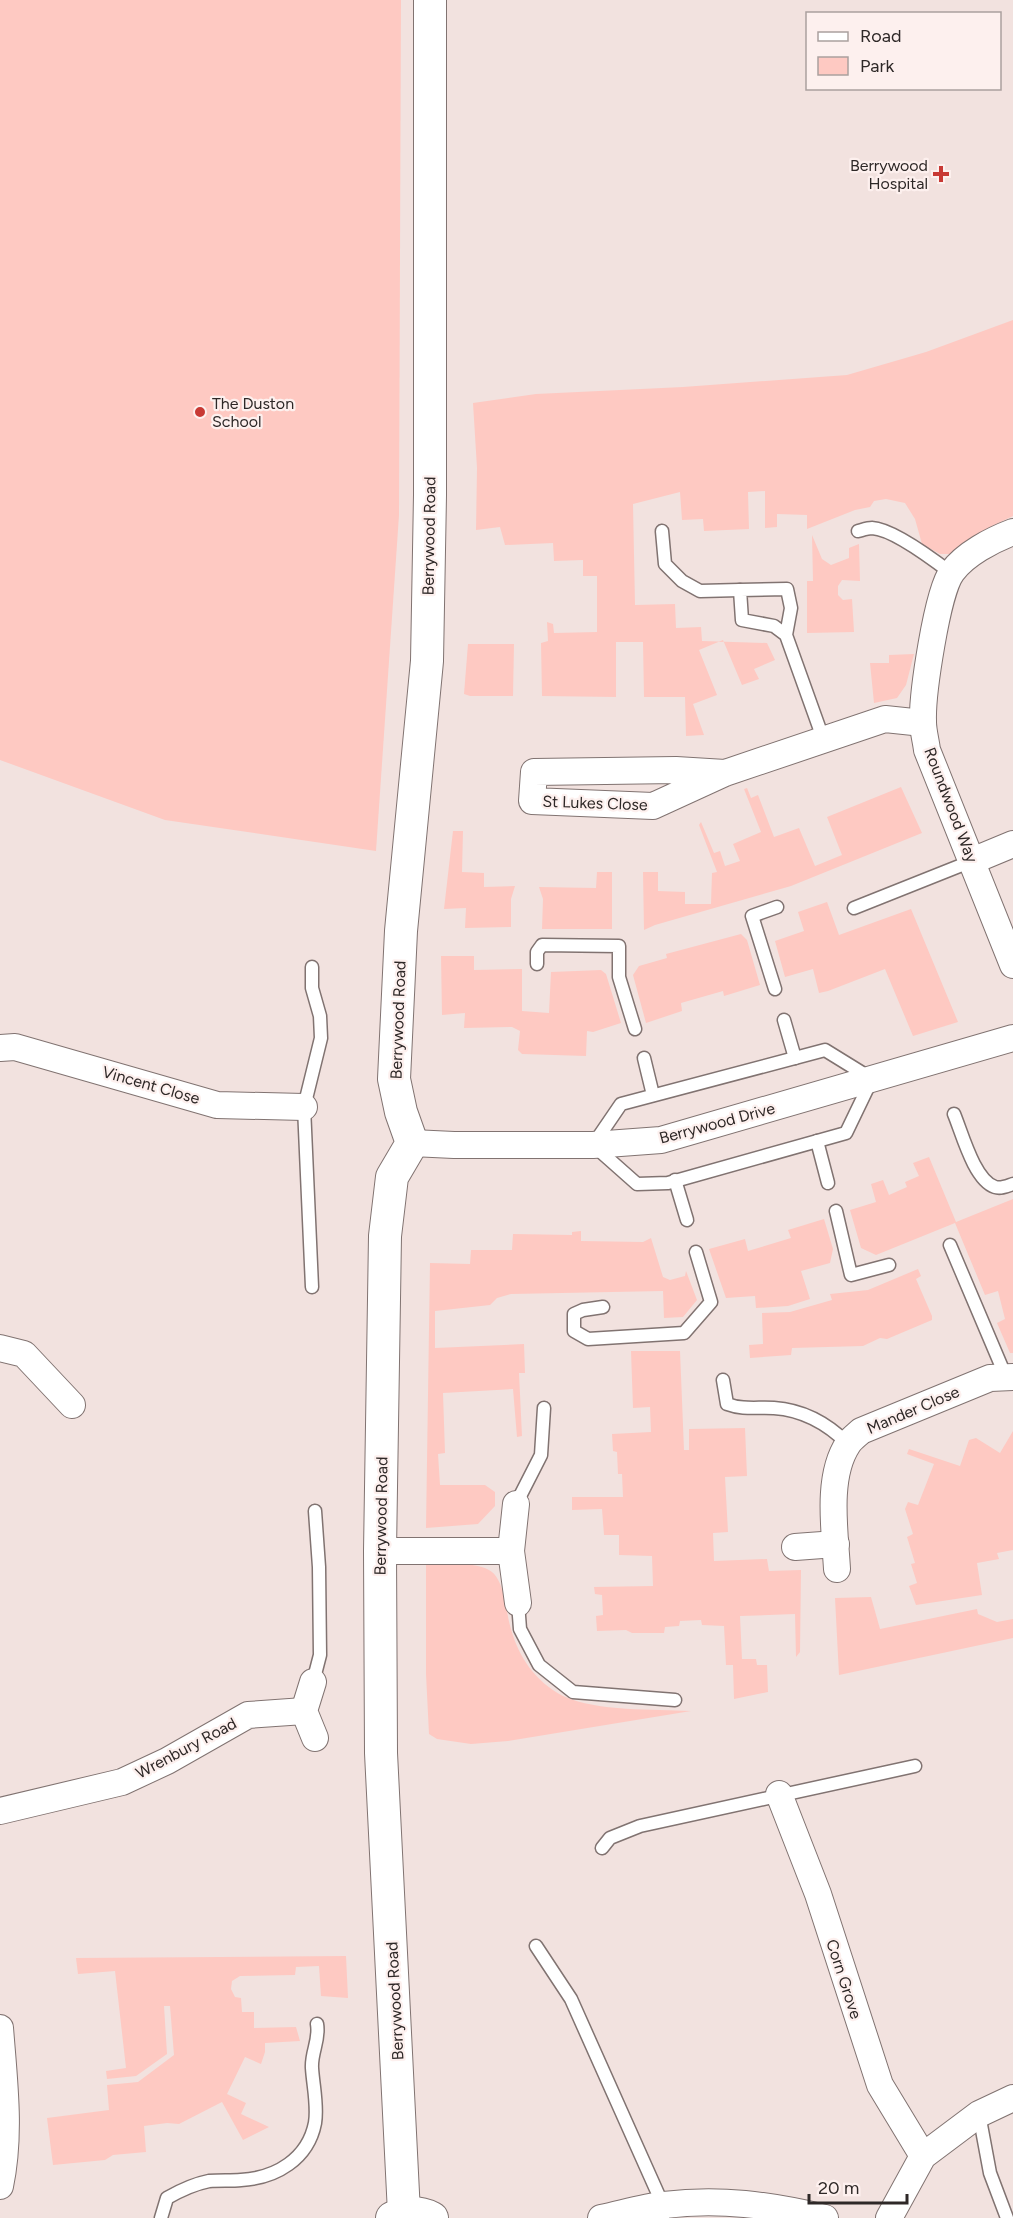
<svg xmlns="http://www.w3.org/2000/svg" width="1013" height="2218" viewBox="0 0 1013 2218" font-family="Figtree,sans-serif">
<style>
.green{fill:#fec9c2}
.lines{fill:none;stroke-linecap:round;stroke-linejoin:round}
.service-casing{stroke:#817371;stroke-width:15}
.minor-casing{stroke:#817371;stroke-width:28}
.tertiary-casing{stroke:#817371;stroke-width:34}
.service{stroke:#fff;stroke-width:12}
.minor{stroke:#fff;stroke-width:26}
.tertiary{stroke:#fff;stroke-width:32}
.poi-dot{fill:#c83934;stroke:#fdf0ee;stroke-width:2}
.labels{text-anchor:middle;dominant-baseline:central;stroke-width:4.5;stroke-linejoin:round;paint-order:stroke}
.poi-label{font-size:16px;fill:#2e2827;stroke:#fdf0ee;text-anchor:end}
.street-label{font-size:16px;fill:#2e2827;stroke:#fdf0ee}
</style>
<rect width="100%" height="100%" fill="#f2e2df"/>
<g class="green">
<polygon points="0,0 401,0 399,515 376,851 165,820 0,760"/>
<polygon points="1013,320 1013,516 990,527 953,554 940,554 922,544 915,519 905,503 886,499 874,501 870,507 855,510 807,529 807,515 777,514 777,527 765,528 765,491 748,492 749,529 704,531 703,519 682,520 680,492 633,504 635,605 675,604 676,628 701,627 702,641 767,643 775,660 754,669 759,679 742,685 723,640 699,650 717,695 693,704 704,735 686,736 685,697 644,697 643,642 616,642 616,697 542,696 541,643 548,641 547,622 553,624 554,633 597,632 597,576 583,576 583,560 554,561 553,543 505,545 500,527 476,530 477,468 473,403 536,394 683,387 847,375 926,352"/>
<polygon points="812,535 822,559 831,565 849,558 849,548 859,544 860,581 842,580 838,586 838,595 843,600 852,599 854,632 807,633 807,581 813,581"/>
<polygon points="468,644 514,644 513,696 470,696 464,694"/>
<polygon points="914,654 906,685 897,698 874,703 870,663 889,663 889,655"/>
<polygon points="901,787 922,833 791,886 655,925 644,930 643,872 658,872 658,891 685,892 685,904 711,904 712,873 717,872 699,825 701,822 714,853 720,851 725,866 740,861 733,844 761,832 744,789 747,788 751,798 758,795 774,837 799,828 815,866 842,855 827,817"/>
<polygon points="453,831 463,831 462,872 484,873 484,887 515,886 511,899 511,927 465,928 466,908 444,909"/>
<polygon points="597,872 612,872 612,929 542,929 543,899 539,887 596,888"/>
<polygon points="827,902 839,935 911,909 958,1022 913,1036 885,969 828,991 819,993 813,969 785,977 775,941 804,931 798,912"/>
<polygon points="741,934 747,940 760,985 724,996 723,991 681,1003 682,1011 646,1023 633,975 639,966 667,958 666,954"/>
<polygon points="441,956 474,956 474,970 522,969 522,1011 549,1013 551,972 601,970 606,974 621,1023 593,1032 587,1031 586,1056 522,1054 518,1050 520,1031 512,1027 464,1028 465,1013 442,1015"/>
<polygon points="929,1157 956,1222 1013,1199 1013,1353 1010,1353 997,1323 1005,1319 998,1291 985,1295 955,1223 876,1255 861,1248 850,1210 876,1202 871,1184 883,1180 889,1195 907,1187 905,1182 919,1176 913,1163"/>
<polygon points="824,1219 833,1249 830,1263 801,1271 810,1299 788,1306 756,1308 755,1296 726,1298 709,1249 745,1239 748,1251 791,1238 788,1230"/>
<polygon points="581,1231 581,1241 643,1242 651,1238 663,1277 670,1280 685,1276 686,1271 697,1300 683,1317 664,1318 663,1291 511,1294 497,1298 490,1305 435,1311 435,1348 524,1344 525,1373 519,1373 522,1436 517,1437 513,1389 443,1393 445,1453 438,1454 440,1485 485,1485 495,1492 495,1506 478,1524 426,1528 430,1263 470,1264 471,1250 512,1250 513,1234 572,1235 572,1232"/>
<polygon points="918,1269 921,1276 916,1279 932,1316 932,1320 887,1339 880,1338 863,1346 792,1348 791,1355 750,1358 749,1345 763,1344 762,1313 790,1312 832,1300 830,1294 868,1290"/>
<polygon points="631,1351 680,1351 684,1450 689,1450 689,1429 745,1428 747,1476 725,1477 728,1532 713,1533 714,1561 767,1559 769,1571 801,1570 800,1652 796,1657 795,1614 740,1616 742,1659 756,1659 757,1665 767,1665 768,1692 734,1699 733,1665 726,1665 724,1626 702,1625 701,1620 680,1621 679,1626 665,1627 664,1633 632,1633 626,1630 597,1631 596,1616 603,1615 602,1595 595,1594 594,1587 653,1586 652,1556 619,1555 619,1535 604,1535 602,1509 572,1510 572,1497 623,1497 622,1474 618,1474 617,1452 613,1451 612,1434 651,1432 650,1407 633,1408"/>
<polygon points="1013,1431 1013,1550 997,1553 999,1559 977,1563 982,1595 916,1605 909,1586 917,1583 911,1564 915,1563 907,1537 913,1534 905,1509 908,1502 918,1505 934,1464 907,1454 909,1449 960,1466 969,1440 976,1438 1000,1453"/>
<path d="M426 1565C445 1565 472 1561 489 1570 505 1578 506 1614 511 1629 519 1658 536 1682 563 1696 599 1712 652 1709 691 1711L508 1741 471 1744 437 1739 429 1734 426 1674Z"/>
<polygon points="871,1597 880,1629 977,1609 978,1614 997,1622 1013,1619 1013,1638 839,1675 835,1598"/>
<polygon points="346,1956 348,1998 321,1996 319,1966 296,1967 295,1975 240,1976 232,1981 231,1989 235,1997 241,1998 242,2012 254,2012 254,2028 296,2027 300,2041 265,2043 265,2052 261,2064 245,2057 227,2094 246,2103 241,2114 269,2127 243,2140 222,2102 179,2124 167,2123 144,2126 146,2152 113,2155 105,2160 53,2165 47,2118 109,2110 107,2085 138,2082 174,2055 170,2006 164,2006 167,2054 136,2076 107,2079 106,2071 126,2068 115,1971 78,1974 76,1958"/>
</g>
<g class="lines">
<g class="service-casing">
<g id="service">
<polyline points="662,531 665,564 682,581 700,591 740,590"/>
<path d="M858 531C862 530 868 528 872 528 893 529 934 560 951 573"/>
<polyline points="786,635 791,608 787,589 740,590 742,620 774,626 786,635 824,741"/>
<polyline points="854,908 972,861"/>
<polyline points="537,964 537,952 542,945 619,946 619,977 635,1029"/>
<polyline points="775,989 752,916 777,907"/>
<polyline points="784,1020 795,1058"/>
<polygon points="825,1050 872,1079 846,1133 668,1183 637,1184 593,1145 621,1104"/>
<polyline points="644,1058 653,1095"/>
<path d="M954 1114C962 1133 974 1180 995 1187 1001 1189 1007 1186 1013 1184"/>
<polyline points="817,1141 828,1183"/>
<polyline points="675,1180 687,1220"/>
<polyline points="836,1211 851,1275 889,1265"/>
<polyline points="950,1245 1006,1377"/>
<polyline points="312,1287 304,1107 321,1038 320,1016 312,988 312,967"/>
<polyline points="603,1307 583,1310 574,1314 574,1331 588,1339 684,1333 711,1302 696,1252"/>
<path d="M723 1380 727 1404C743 1410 757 1407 774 1408 803 1410 827 1423 848 1444"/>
<polyline points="516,1504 541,1455 544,1408"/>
<polyline points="518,1603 520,1629 539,1665 573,1692 675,1700"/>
<polyline points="313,1682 320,1655 319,1567 315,1511"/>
<polyline points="602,1848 610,1838 640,1826 915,1766"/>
<polyline points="536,1946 571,1999 663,2205 663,2218"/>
<polyline points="979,2114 990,2173 1007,2218"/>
<path d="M161 2218 167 2198C181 2190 194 2184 209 2181 220 2180 231 2181 241 2180 276 2178 308 2159 315 2123 318 2106 313 2085 312 2068 311 2052 320 2040 317 2024"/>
</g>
</g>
<g class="minor-casing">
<g id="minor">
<path d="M1013 532C992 540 965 554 952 572 937 592 922 695 923 722 923 731 926 741 927 750L1013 965"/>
<polyline points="725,773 676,770 534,772 532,801 653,806 725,773 885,719 923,723"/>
<polyline points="972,861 1013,844"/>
<polyline points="0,1048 15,1047 217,1105 304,1107"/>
<polyline points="412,1143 454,1145 593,1145 661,1140 1013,1038"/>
<polyline points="0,1348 24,1354 72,1405"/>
<polyline points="516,1504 511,1551 518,1603"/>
<polyline points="795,1547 836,1544"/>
<polyline points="380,1551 511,1551"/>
<path d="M837 1569C835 1532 826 1477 848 1444 851 1439 857 1435 861 1431L990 1378 1013 1377"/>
<polyline points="313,1682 304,1711 315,1738"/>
<polyline points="779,1794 818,1894 880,2085 923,2156"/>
<polyline points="0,1811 122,1782 167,1761 248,1715 304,1711"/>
<path d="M0 2028C4 2080 11 2134 0 2186"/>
<path d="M601 2218C621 2214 643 2207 664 2205 720 2198 770 2205 825 2218"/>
<polyline points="889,2218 923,2156 979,2114 1013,2098"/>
</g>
</g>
<g class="tertiary-casing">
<g id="tertiary">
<polyline points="404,2213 381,1753 380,1551 385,1236 392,1177 412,1143 401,1112 394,1079 401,931 427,661 430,495 430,0"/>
<path d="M392 2218C405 2212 418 2211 432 2218"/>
</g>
</g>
<use href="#service" class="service"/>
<use href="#minor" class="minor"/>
<use href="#tertiary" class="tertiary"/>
</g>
<g class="poi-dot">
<path d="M938 165h6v6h6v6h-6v6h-6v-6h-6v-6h6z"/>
<circle cx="200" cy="412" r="6"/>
</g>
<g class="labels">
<g class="poi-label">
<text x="928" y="165">Berrywood<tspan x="928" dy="18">Hospital</tspan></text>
<text x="212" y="403" text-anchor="start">The Duston<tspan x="212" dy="18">School</tspan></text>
</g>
<g class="street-label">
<text transform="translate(429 536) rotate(-89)">Berrywood Road</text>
<text transform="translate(595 803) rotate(2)">St Lukes Close</text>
<text transform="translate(951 805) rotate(69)">Roundwood Way</text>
<text transform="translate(398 1020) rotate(-88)">Berrywood Road</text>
<text transform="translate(151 1085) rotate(16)">Vincent Close</text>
<text transform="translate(717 1123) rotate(-15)">Berrywood Drive</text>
<text transform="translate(913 1410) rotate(-23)">Mander Close</text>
<text transform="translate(381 1516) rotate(-89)">Berrywood Road</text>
<text transform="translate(186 1748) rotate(-28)">Wrenbury Road</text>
<text transform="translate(844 1979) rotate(72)">Corn Grove</text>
<text transform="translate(395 2001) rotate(-93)">Berrywood Road</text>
</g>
</g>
<rect x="806" y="12" width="195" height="78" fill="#fdf0ee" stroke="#aaa09e" stroke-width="1.5"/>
<rect x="818" y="32" width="30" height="9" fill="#ffffff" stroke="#aaa09e" stroke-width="1.5"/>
<text x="860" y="42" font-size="18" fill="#2e2827">Road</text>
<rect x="818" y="57" width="30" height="18" fill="#fec9c2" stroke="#aaa09e" stroke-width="1.5"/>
<text x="860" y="72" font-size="18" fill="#2e2827">Park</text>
<path d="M809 2194v9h98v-9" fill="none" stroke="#2e2827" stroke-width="3"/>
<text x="818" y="2194" font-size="18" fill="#2e2827" stroke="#fdf0ee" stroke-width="4.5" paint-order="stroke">20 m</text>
</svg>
